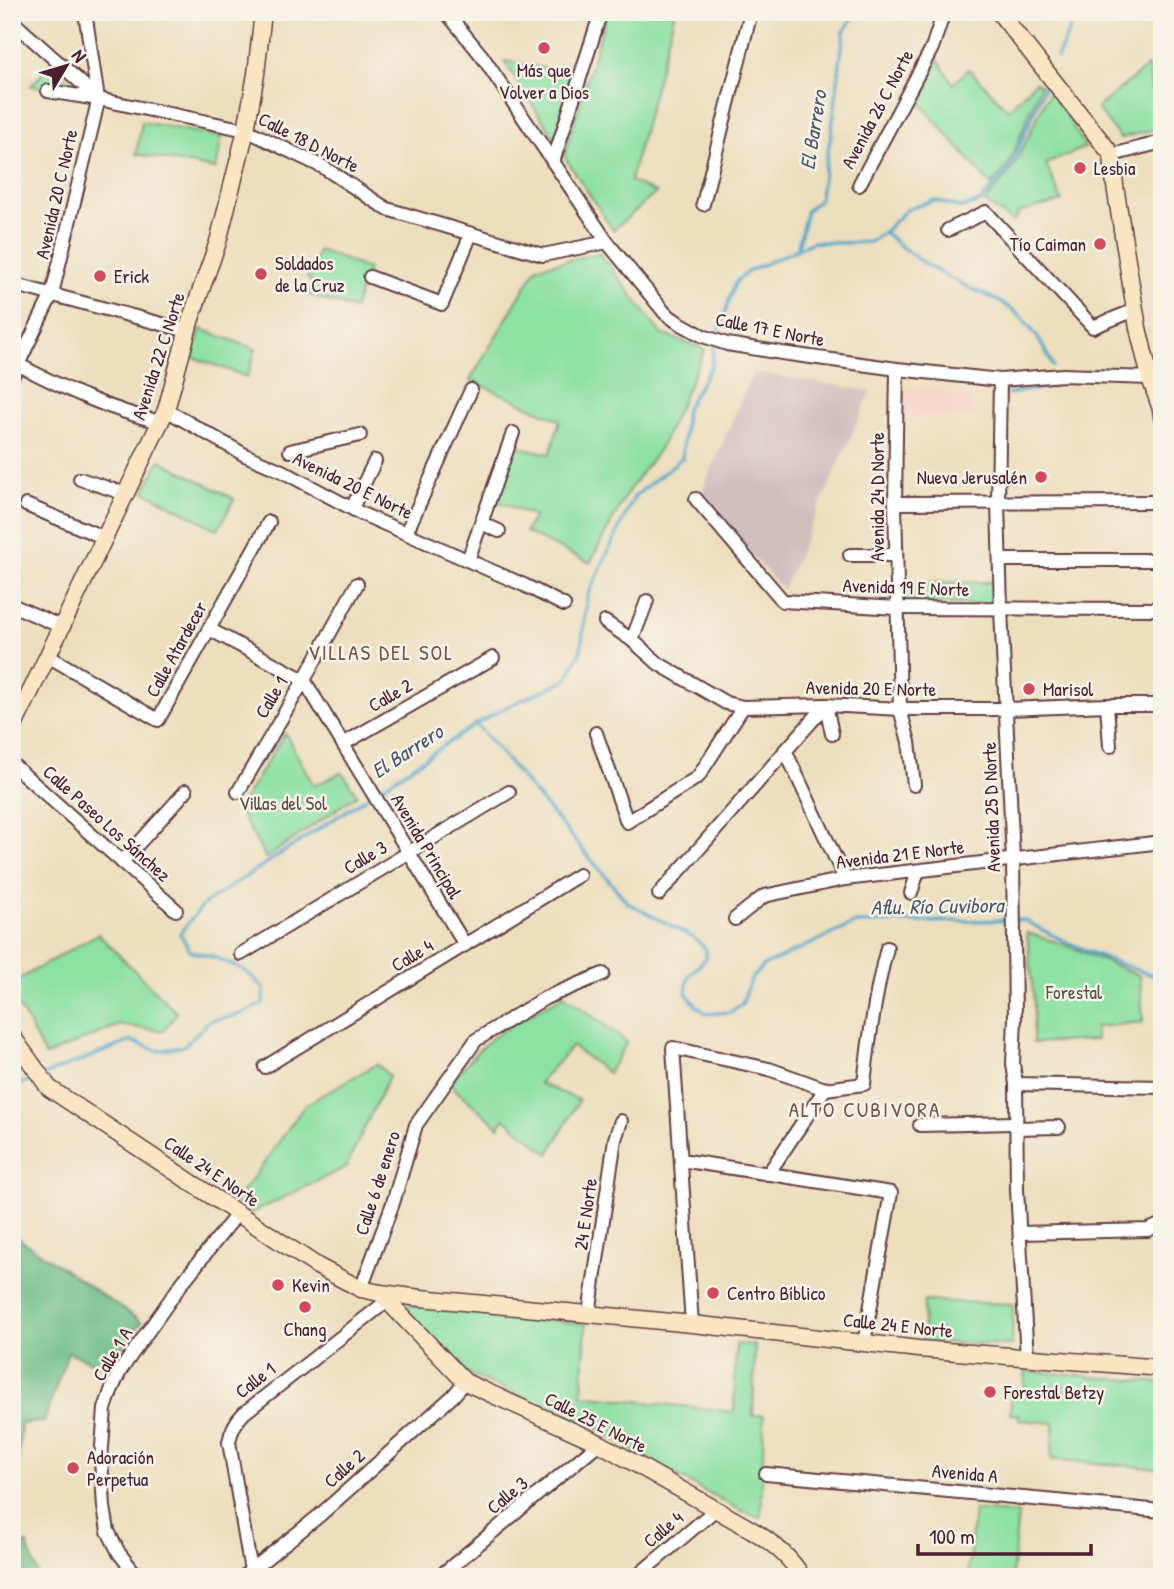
<svg xmlns="http://www.w3.org/2000/svg" width="1174" height="1589" viewBox="0 0 1174 1589" font-family="'Patrick Hand',sans-serif">
<style>
.built{fill:#f6d2c5}
.industrial{fill:#d1bfbf}
.green{fill:#8ce1a3;stroke:#6b8067;stroke-width:2}
.forest{fill:#71bf89;stroke:#5e6f5a;stroke-width:2}
.lines{fill:none;stroke-linecap:round;stroke-linejoin:round}
.stream{stroke:#50a7cc;stroke-width:3.5}
.street-casing{stroke:#623c41;stroke-width:16}
.secondary-casing{stroke:#623c41;stroke-width:19}
.street{stroke:#fff;stroke-width:12}
.secondary{stroke:#fbe6c4;stroke-width:16}
.poi-dot{fill:#d1495b;stroke:#f7f3e8;stroke-width:2.5}
.labels{text-anchor:middle;dominant-baseline:central;stroke-width:5;stroke-linejoin:round;paint-order:stroke}
.poi-label{font-size:19px;fill:#4a1f2b;stroke:#f7f3e8;text-anchor:start}
.street-label{font-size:19px;fill:#4a1f2b;stroke:#f7f3e8}
.park-label{font-size:19px;fill:#5a5049;stroke:#f7f3e8}
.water-label{font-size:21px;font-style:italic;fill:#4c556b;stroke:#f7f3e8}
.neighbourhood-label{font-size:21px;letter-spacing:2px;fill:#7b5249;stroke:#f7f3e8}
</style>
<rect width="100%" height="100%" fill="#f7f3e8"/>
<filter id="ink" filterUnits="userSpaceOnUse"><feTurbulence type="fractalNoise" baseFrequency=".0143" numOctaves="2"/><feDisplacementMap in="SourceGraphic" scale="14" xChannelSelector="R" yChannelSelector="G"/><feConvolveMatrix kernelMatrix="1 2 1 2 8 2 1 2 1" color-interpolation-filters="sRGB"/></filter>
<filter id="wash" filterUnits="userSpaceOnUse"><feTurbulence type="fractalNoise" baseFrequency=".00686" numOctaves="4" result="noise"/><feDisplacementMap in="SourceGraphic" scale="28" xChannelSelector="R" yChannelSelector="G"/><feGaussianBlur stdDeviation="1.57" result="paint"/><feColorMatrix in="noise" values="0 0 0 0 0 0 0 0 0 0 0 0 0 0 0 0 0 1.4 0 .05"/><feComposite in="paint" operator="in"/></filter>
<g filter="url(#wash)">
<rect width="100%" height="100%" fill="#eddfbe"/>
<polygon class="built" points="905,387 939,390 971,398 974,418 903,417"/>
<polygon class="industrial" points="753,372 871,391 783,589 699,498"/>
<g class="green">
<polygon points="607,12 675,12 630,181 656,193 613,230 564,156"/>
<polygon points="938,59 953,84 969,69 1008,110 1035,82 1041,85 1008,166 991,185 921,104"/>
<polygon points="504,61 571,73 555,139"/>
<polygon points="50,65 80,89 79,92 31,86"/>
<polygon points="1148,66 1157,129 1120,138 1097,108"/>
<polygon points="1050,91 1086,147 1046,164 1062,201 1020,212 1013,222 985,202 1013,168"/>
<polygon points="142,122 222,137 216,169 136,154"/>
<polygon points="319,250 368,269 354,309 308,295 313,284 307,277"/>
<polygon points="600,253 661,334 705,349 662,445 627,493 590,563 525,532 534,516 497,501 515,446 550,454 560,420 470,380 537,267"/>
<polygon points="201,329 256,349 247,377 192,357"/>
<polygon points="160,460 234,499 218,530 144,491"/>
<polygon points="992,582 993,604 902,604 902,583"/>
<polygon points="285,733 314,786 342,772 357,795 266,858 238,809"/>
<polygon points="1027,933 1066,945 1140,976 1143,1022 1095,1027 1096,1040 1033,1043 1034,1004"/>
<polygon points="98,934 177,1013 163,1031 119,1025 45,1056 24,1015 12,999 12,983"/>
<path d="M564 995 627 1042 608 1073 572 1046 539 1083 579 1100 549 1154 504 1118 499 1127 449 1084C464 1067 478 1048 496 1035 517 1019 541 1008 564 995Z"/>
<polygon points="377,1064 389,1076 346,1167 250,1214 234,1202 259,1170 305,1105"/>
<polygon points="924,1301 1013,1304 1012,1345 923,1342"/>
<polygon points="396,1303 586,1324 582,1395 734,1412 736,1344 755,1345 753,1416 764,1415 761,1518 736,1508 680,1478 640,1455 601,1430 466,1373"/>
<polygon points="1026,1371 1162,1383 1162,1469 1051,1459 1054,1423 1019,1420 1019,1415 1010,1414 1012,1390 1024,1391"/>
<polygon points="974,1510 1018,1514 1012,1577 968,1577"/>
</g>
<g class="forest">
<polygon points="12,1234 142,1322 123,1345 109,1369 68,1352 44,1422 21,1424 18,1465 12,1465"/>
<polygon points="27,1544 39,1577 12,1577 12,1545"/>
</g>
<g class="lines">
<g class="stream">
<polyline points="1057,58 1072,24 1085,12"/>
<path d="M884 232C907 253 932 270 960 283 980 294 1004 300 1021 317 1035 331 1045 348 1053 366"/>
<polyline points="797,250 807,210 819,200 832,129 844,31 856,12"/>
<polyline points="717,337 735,283 747,272 813,242 849,243 869,242 884,232 906,210 934,200 961,208 980,202 1010,168 1047,81"/>
<polyline points="1008,394 1054,386"/>
<path d="M476 724 628 903 694 938 706 949V958L688 977 686 993 697 1006 707 1014 730 1012 742 1004 751 979 763 966 856 923 1024 920C1068 945 1114 963 1162 978"/>
<polyline points="376,791 476,724 510,705 567,680 581,650 587,597 634,497 682,458 686,408 711,367 715,344"/>
<polyline points="44,1075 131,1041 159,1051 184,1046 209,1021 241,1014 263,1004 264,988 244,970 214,957 190,951 180,933 204,904 369,796"/>
<polyline points="12,1087 36,1078"/>
</g>
</g>
</g>
<g filter="url(#ink)">
<g class="lines">
<g class="street-casing">
<g id="street">
<polyline points="446,12 482,56 607,242 665,313 676,321 703,336 727,344 782,353 897,369 1000,380 1063,375 1150,378 1162,377"/>
<polyline points="830,12 835,13"/>
<polyline points="12,21 98,98"/>
<polyline points="48,91 98,99 246,130 323,167 387,209 543,255 607,242"/>
<polyline points="1112,155 1162,142"/>
<polyline points="553,162 601,12"/>
<polyline points="859,185 932,48 944,12"/>
<polyline points="703,204 751,12"/>
<polyline points="948,230 986,212 1093,327 1135,310"/>
<polyline points="370,277 442,304 471,234"/>
<polyline points="12,284 188,331"/>
<path d="M19 365C67 390 108 409 160 422"/>
<polyline points="897,369 895,503 900,709 909,742 914,785"/>
<polyline points="12,377 52,294 97,106 98,99 85,12"/>
<polyline points="1000,380 998,504 1001,609 1013,859 1015,1018 1013,1064 1016,1084 1017,1190 1027,1358"/>
<polyline points="166,410 245,455 282,471 362,514 524,585 564,605"/>
<polyline points="290,451 360,435"/>
<polyline points="80,479 126,494"/>
<polyline points="696,499 783,601 897,608 1162,609"/>
<polyline points="895,503 1162,502"/>
<polyline points="26,505 105,538"/>
<polyline points="352,508 375,461"/>
<polyline points="481,523 499,531"/>
<polyline points="406,533 471,390"/>
<polyline points="850,555 896,555"/>
<polyline points="468,560 513,433"/>
<polyline points="1000,560 1162,560"/>
<polyline points="12,605 62,627"/>
<polyline points="605,622 632,640 659,664 726,703 743,707 826,705 900,709 1006,709 1107,705 1162,705"/>
<polyline points="209,629 304,680 465,945"/>
<polyline points="632,640 647,601"/>
<polyline points="48,656 158,720 269,522"/>
<polyline points="826,705 832,734"/>
<polyline points="1107,705 1110,746"/>
<polyline points="596,733 627,822 698,777 743,707"/>
<polyline points="343,744 493,658"/>
<polyline points="785,750 845,879"/>
<polyline points="12,764 176,910"/>
<polyline points="238,792 304,680 357,584"/>
<polyline points="122,862 186,791"/>
<polyline points="911,893 918,871"/>
<polyline points="659,894 826,705"/>
<polyline points="735,919 764,896 845,879 1162,842"/>
<polyline points="241,954 509,792"/>
<polyline points="265,1067 579,875"/>
<polyline points="1016,1084 1162,1087"/>
<polyline points="920,1125 1016,1123"/>
<polyline points="1016,1128 1059,1127"/>
<polyline points="681,1160 891,1193 864,1343"/>
<polyline points="768,1174 825,1089"/>
<polyline points="1020,1233 1148,1230 1162,1224"/>
<polyline points="361,1289 393,1203 416,1125 476,1040 545,998 603,974"/>
<polyline points="589,1314 615,1139 621,1121"/>
<path d="M692 1324 673 1048 769 1069 825 1089 864 1084C869 1038 875 993 887 948"/>
<polyline points="766,1474 1162,1511"/>
<path d="M251 1571 229 1442C231 1430 235 1422 244 1413L387 1301"/>
<polyline points="138,1577 119,1553 108,1531 104,1507 101,1459 105,1409 111,1391 120,1371 182,1283 238,1213"/>
<polyline points="243,1577 320,1515 453,1396 465,1382"/>
<polyline points="439,1577 599,1443"/>
<polyline points="636,1577 715,1510"/>
</g>
</g>
<g class="secondary-casing">
<g id="secondary">
<polyline points="999,12 1112,155 1115,186 1138,328 1150,378 1161,409 1162,417"/>
<polyline points="12,730 166,410 191,318 218,242 246,130 256,74 263,12"/>
<polyline points="12,1036 49,1088 317,1266 361,1289 380,1293 421,1298 692,1324 919,1349 1162,1368"/>
<path d="M380 1293 465 1382 599 1443 752 1530C772 1542 790 1556 802 1577"/>
</g>
</g>
<use href="#street" class="street"/>
<use href="#secondary" class="secondary"/>
</g>
</g>
<g class="poi-dot">
<circle cx="544" cy="48" r="7"/>
<circle cx="1080" cy="168" r="7"/>
<circle cx="1100" cy="244" r="7"/>
<circle cx="261" cy="274" r="7"/>
<circle cx="100" cy="276" r="7"/>
<circle cx="1041" cy="477" r="7"/>
<circle cx="1029" cy="689" r="7"/>
<circle cx="278" cy="1285" r="7"/>
<circle cx="713" cy="1293" r="7"/>
<circle cx="305" cy="1307" r="7"/>
<circle cx="990" cy="1392" r="7"/>
<circle cx="73" cy="1468" r="7"/>
</g>
<g class="labels">
<g class="poi-label">
<text x="544" y="70" text-anchor="middle">Más que<tspan x="544" dy="22">Volver a Dios</tspan></text>
<text x="1094" y="168">Lesbia</text>
<text x="1086" y="244" text-anchor="end">Tío Caiman</text>
<text x="275" y="263">Soldados<tspan x="275" dy="22">de la Cruz</tspan></text>
<text x="114" y="276">Erick</text>
<text x="1027" y="477" text-anchor="end">Nueva Jerusalén</text>
<text x="1043" y="689">Marisol</text>
<text x="292" y="1285">Kevin</text>
<text x="727" y="1293">Centro Bíblico</text>
<text x="305" y="1329" text-anchor="middle">Chang</text>
<text x="1004" y="1392">Forestal Betzy</text>
<text x="87" y="1457">Adoración<tspan x="87" dy="22">Perpetua</tspan></text>
</g>
<g class="street-label">
<text transform="translate(877 109) rotate(-62)">Avenida 26 C Norte</text>
<text transform="translate(309 142) rotate(27)">Calle 18 D Norte</text>
<text transform="translate(56 194) rotate(-77)">Avenida 20 C Norte</text>
<text transform="translate(770 329) rotate(11)">Calle 17 E Norte</text>
<text transform="translate(158 356) rotate(-72)">Avenida 22 C Norte</text>
<text transform="translate(353 485) rotate(26)">Avenida 20 E Norte</text>
<text transform="translate(877 497) rotate(-90)">Avenida 24 D Norte</text>
<text transform="translate(906 587) rotate(2)">Avenida 19 E Norte</text>
<text transform="translate(176 649) rotate(-61)">Calle Atardecer</text>
<text transform="translate(871 688) rotate(1)">Avenida 20 E Norte</text>
<text transform="translate(390 695) rotate(-30)">Calle 2</text>
<text transform="translate(271 697) rotate(-59)">Calle 1</text>
<text transform="translate(991 807) rotate(-92)">Avenida 25 D Norte</text>
<text transform="translate(107 823) rotate(42)">Calle Paseo Los Sánchez</text>
<text transform="translate(427 846) rotate(59)">Avenida Principal</text>
<text transform="translate(900 854) rotate(-7)">Avenida 21 E Norte</text>
<text transform="translate(365 857) rotate(-31)">Calle 3</text>
<text transform="translate(412 955) rotate(-31)">Calle 4</text>
<text transform="translate(212 1171) rotate(34)">Calle 24 E Norte</text>
<text transform="translate(377 1183) rotate(-72)">Calle 6 de enero</text>
<text transform="translate(585 1214) rotate(-82)">24 E Norte</text>
<text transform="translate(898 1325) rotate(6)">Calle 24 E Norte</text>
<text transform="translate(112 1354) rotate(-59)">Calle 1 A</text>
<text transform="translate(255 1380) rotate(-38)">Calle 1</text>
<text transform="translate(596 1422) rotate(27)">Calle 25 E Norte</text>
<text transform="translate(344 1468) rotate(-42)">Calle 2</text>
<text transform="translate(965 1473) rotate(5)">Avenida A</text>
<text transform="translate(507 1495) rotate(-40)">Calle 3</text>
<text transform="translate(663 1529) rotate(-40)">Calle 4</text>
</g>
<g class="park-label">
<text x="283" y="803">Villas del Sol</text>
<text x="1074" y="992">Forestal</text>
</g>
<g class="water-label">
<text transform="translate(813 130) rotate(-81)">El Barrero</text>
<text transform="translate(407 751) rotate(-33)">El Barrero</text>
<text transform="translate(937 906) rotate(-1)">Aflu. Río Cuvibora</text>
</g>
<g class="neighbourhood-label">
<text x="381" y="652">VILLAS DEL SOL</text>
<text x="865" y="1109">ALTO CUBIVORA</text>
</g>
</g>
<rect width="1174" height="1589" fill="none" stroke="#f7f3e8" stroke-width="42"/>
<g transform="translate(66 66) rotate(52)" stroke="#f7f3e8" stroke-width="5" paint-order="stroke">
<path d="M0-5L12 26L0 18L-12 26Z" fill="#4a1f2b"/>
<text y="-10" font-size="19" font-weight="bold" text-anchor="middle" fill="#4a1f2b">N</text>
</g>
<path d="M918 1544v10h173v-10" fill="none" stroke="#4a1f2b" stroke-width="3.5"/>
<text x="929" y="1544" font-size="21" fill="#4a1f2b" stroke="#f7f3e8" stroke-width="5" paint-order="stroke">100 m</text>
</svg>
